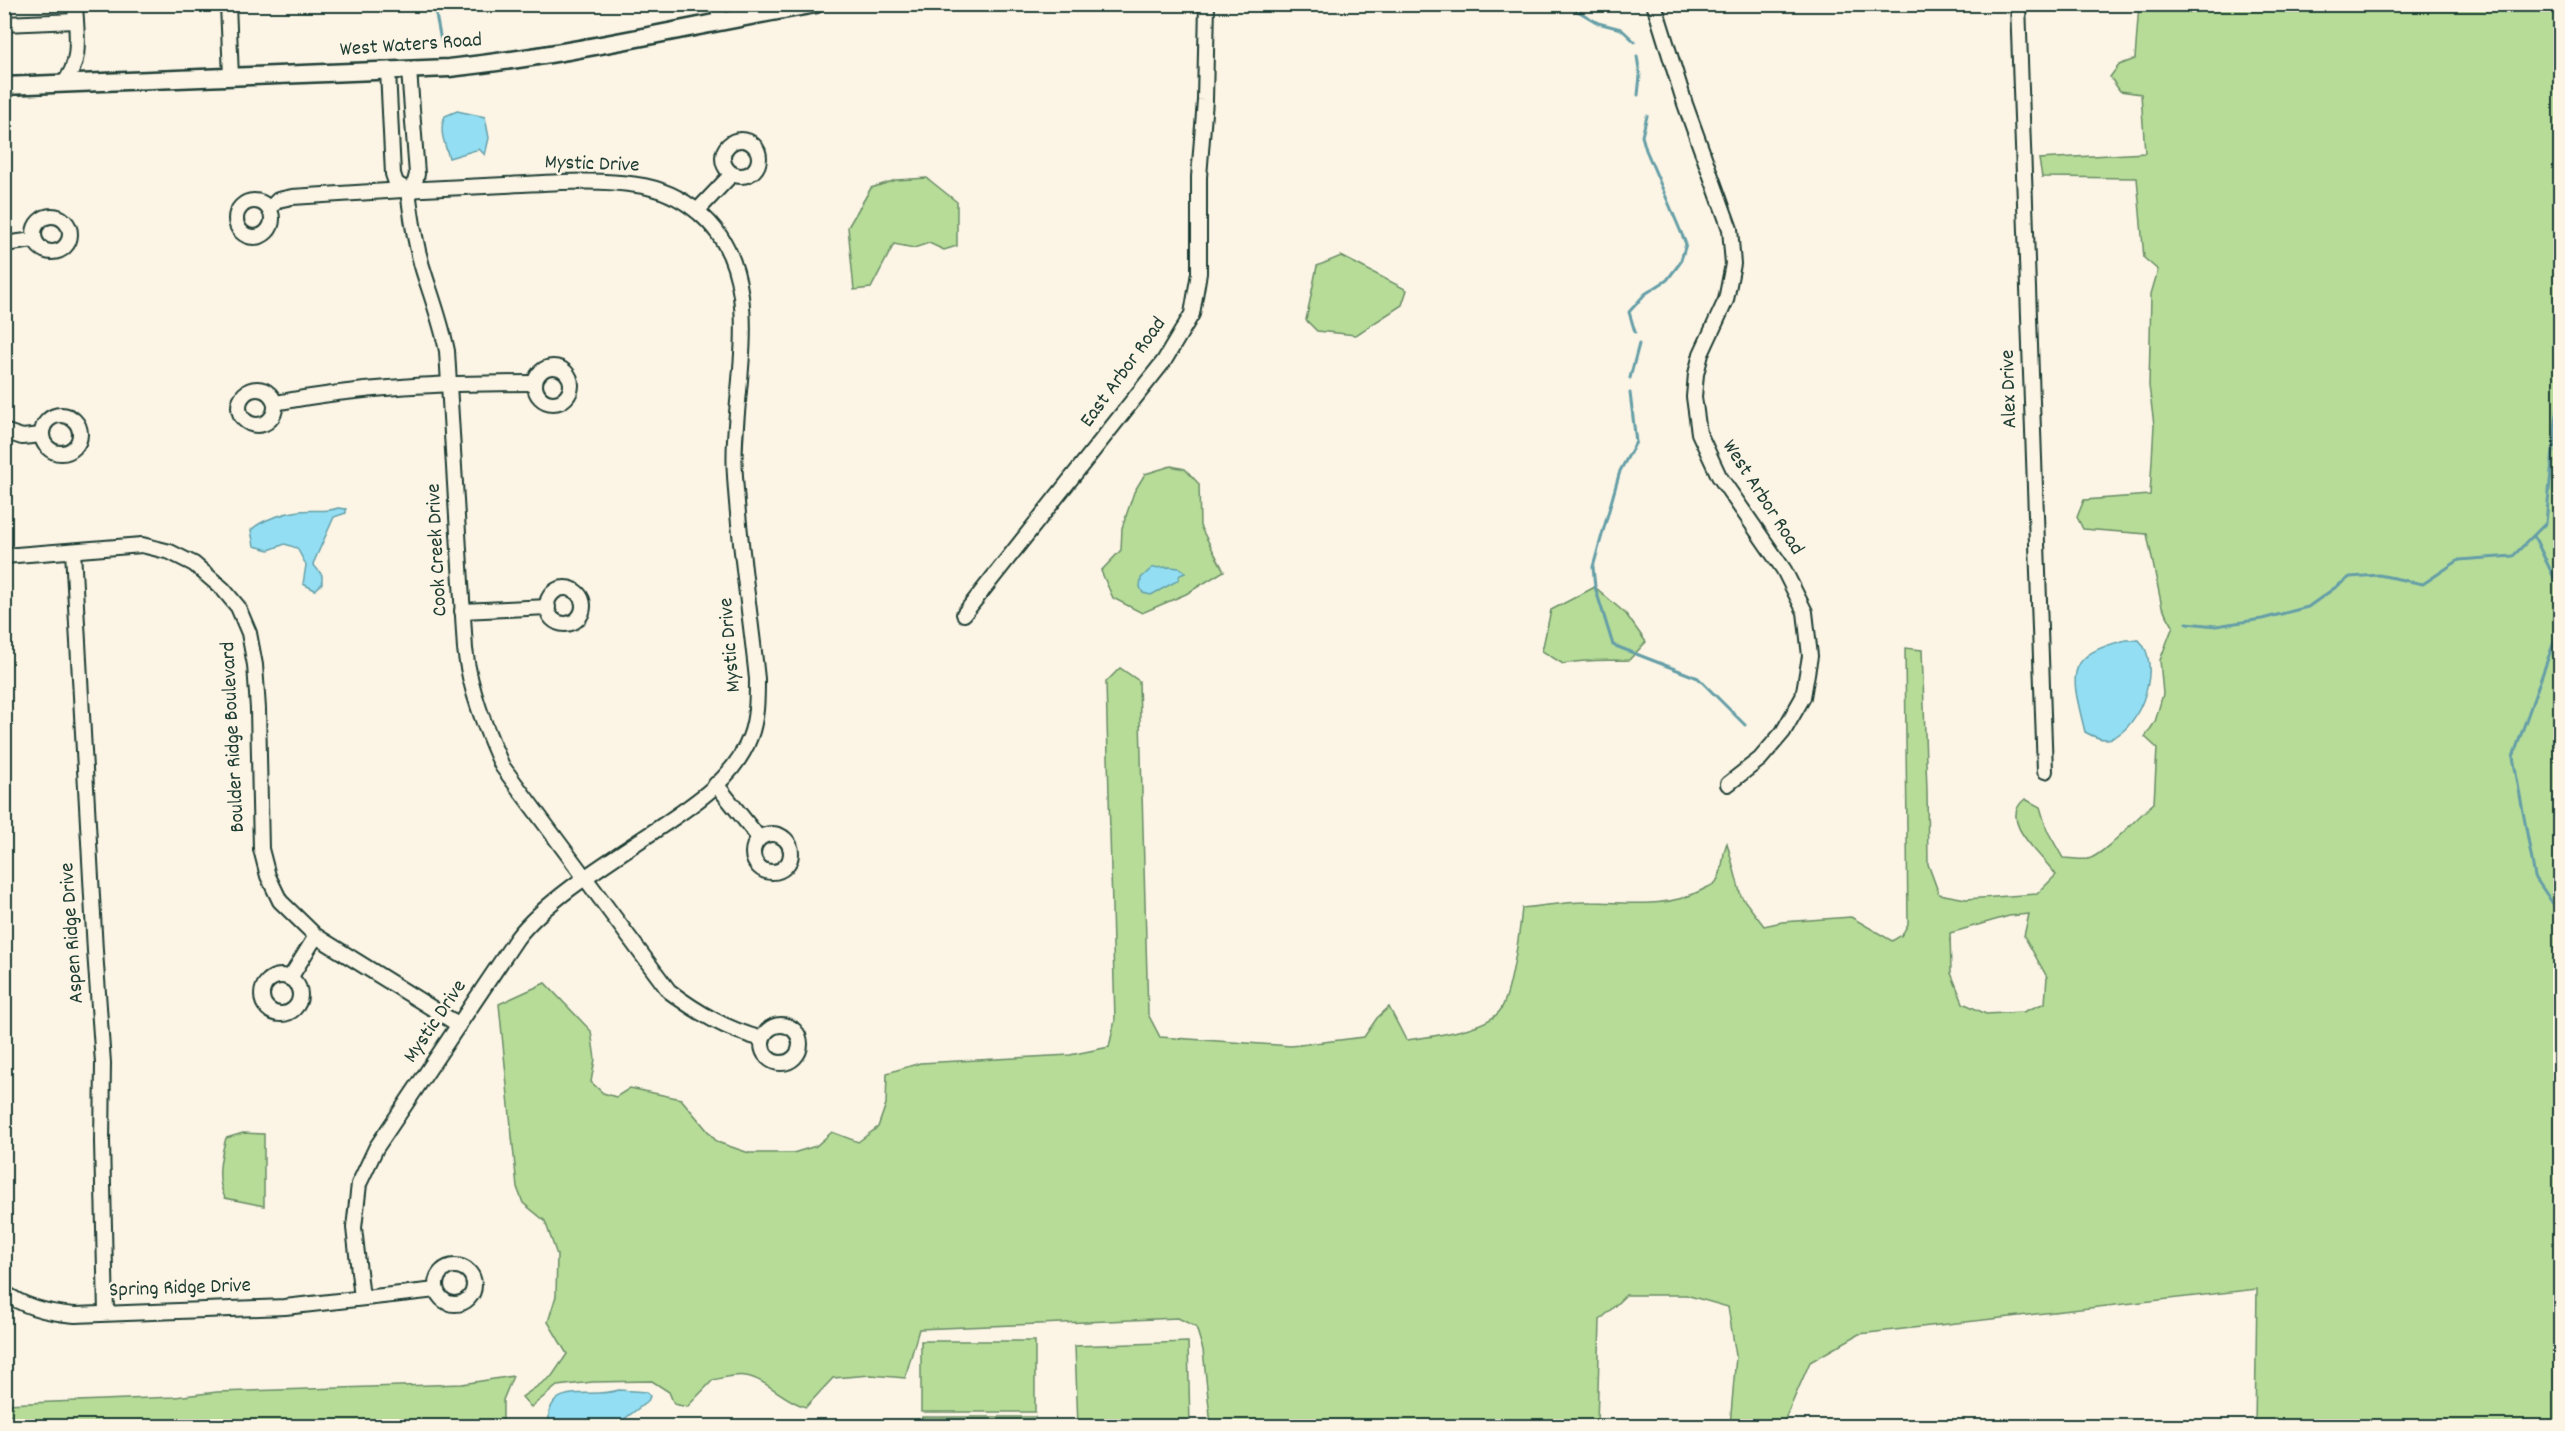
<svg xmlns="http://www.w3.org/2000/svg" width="2565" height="1431" viewBox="0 0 2565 1431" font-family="Dekko,sans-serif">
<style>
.green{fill:#b6dc98;stroke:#6a8c66;stroke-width:1.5;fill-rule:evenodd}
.water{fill:#93def3;stroke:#659ea7;stroke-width:1.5}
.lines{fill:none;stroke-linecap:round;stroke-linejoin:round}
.stream{stroke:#659ea7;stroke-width:3}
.minor-casing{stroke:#1f3d34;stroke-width:18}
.tertiary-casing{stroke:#1f3d34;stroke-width:21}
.minor{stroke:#fcf5e5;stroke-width:14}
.tertiary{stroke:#fcf5e5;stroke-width:16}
.labels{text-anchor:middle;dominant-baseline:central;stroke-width:5;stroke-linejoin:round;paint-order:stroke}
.street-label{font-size:21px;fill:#1f3d34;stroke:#fcf5e5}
</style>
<rect width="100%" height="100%" fill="#fcf5e5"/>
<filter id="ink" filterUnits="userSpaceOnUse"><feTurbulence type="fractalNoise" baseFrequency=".0167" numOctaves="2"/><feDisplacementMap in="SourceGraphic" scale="12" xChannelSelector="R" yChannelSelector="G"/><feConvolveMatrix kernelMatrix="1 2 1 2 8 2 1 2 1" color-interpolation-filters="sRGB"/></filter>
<g filter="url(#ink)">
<g class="green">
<path d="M2139 5H2560V1426H2255L2257 1289 1859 1334 1810 1362 1782 1426H1730L1736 1356 1728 1307 1686 1295H1626L1600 1320 1597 1426H1211L1203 1350 1196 1327 1178 1318 919 1329 905 1378 871 1375 833 1378 806 1407C785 1402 766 1379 746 1376 736 1374 723 1378 713 1380L687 1407 674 1404 669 1392 652 1381 593 1382 557 1386 531 1407 522 1397 552 1376 567 1354 548 1322 556 1296 557 1255 545 1221 523 1203 517 1187 499 1004 545 983 591 1031 595 1059 591 1082 603 1093 616 1097 630 1088 681 1099 717 1142 749 1153H793L816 1146 832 1132 858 1142 878 1127 886 1104 887 1073 920 1063 1070 1055 1109 1047 1115 1020 1106 682 1120 668 1139 681 1148 1014 1160 1037 1291 1046 1364 1037 1377 1018 1389 1007 1406 1040C1429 1037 1484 1030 1499 1012 1511 998 1520 929 1522 908 1545 906 1569 901 1591 902 1628 902 1665 909 1700 891 1705 888 1712 886 1716 882 1725 869 1721 856 1727 843L1741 896 1764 926 1782 922 1851 917 1892 941 1902 935 1908 924 1905 648 1922 650 1927 790 1928 864 1939 894 1966 899 2037 894 2056 875C2044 856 1996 821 2025 799L2040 807 2047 830 2063 858C2071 858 2081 860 2088 859 2103 856 2140 814 2154 803L2157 748 2145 737 2155 722 2163 694 2160 660 2173 626 2162 607 2147 534 2083 529 2077 517 2084 500 2150 495 2154 425 2149 386 2151 294 2158 270 2144 258 2137 178 2042 177 2039 159 2145 153 2141 94 2120 91 2110 77 2119 65 2135 59ZM2029 914 2024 936 2047 977 2045 1003 2023 1012 1986 1014 1963 1003 1951 973 1950 933 2009 916Z"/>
<polygon points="927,178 957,202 957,246 944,250 929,243 914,248 894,244 871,288 854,290 848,227 871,188 896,180"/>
<polygon points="1341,256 1407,290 1402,305 1356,335 1317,331 1306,320 1317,266"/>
<polygon points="1171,466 1185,469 1199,484 1200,526 1224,571 1186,594 1142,613 1113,598 1101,571 1121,550 1122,528 1134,492 1145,474"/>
<path d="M1595 587 1626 614 1646 642 1629 660C1604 661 1587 659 1563 664L1542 651 1551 610Z"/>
<path d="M243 1133 264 1134V1206L225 1198C216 1179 220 1159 226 1138Z"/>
<rect x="921" y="1341" width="114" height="71"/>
<polygon points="1188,1342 1190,1426 1078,1426 1075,1346"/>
<path d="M513 1376 503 1400V1426H22C15 1420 5 1414 5 1404L175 1397 217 1392 462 1384Z"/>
<rect x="922" y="1417" width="113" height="9"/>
</g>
<g class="water">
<path d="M457 111 485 117 489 138 485 155 479 149 449 158C445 143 438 131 445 116Z"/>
<path d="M338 508 346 509V513L334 517 313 564 322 575V584L315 590 303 584 306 565 297 548 285 544 269 550 254 546 251 530C261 520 284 513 299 511 312 509 325 513 338 508Z"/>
<polygon points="1170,567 1180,568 1185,573 1180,575 1177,581 1151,595 1143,593 1140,587 1141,578 1152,568"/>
<path d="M2126 640H2139C2163 664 2141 727 2112 738 2104 741 2092 736 2085 732 2072 677 2061 656 2126 640Z"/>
<path d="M619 1390 647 1392 650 1396 648 1401 615 1426H549C545 1379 589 1400 619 1390Z"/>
</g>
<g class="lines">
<g class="stream">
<polyline points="434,4 441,41"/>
<polyline points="1566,4 1598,23 1621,29 1635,42"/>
<polyline points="1637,56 1640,76 1638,95"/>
<polyline points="1635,332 1629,312 1645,294 1667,280 1680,263 1686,244 1646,150 1642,136 1647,116"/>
<polyline points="1630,378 1639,344"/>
<polyline points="1630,393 1636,442 1620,471 1593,567 1595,587 1613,645 1698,678 1745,725"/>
<polyline points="2534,536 2560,590"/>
<polyline points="2187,623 2216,626 2262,619 2308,607 2350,577 2379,575 2423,584 2459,560 2513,556 2546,523 2556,420 2560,394"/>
<polyline points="2560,625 2513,757 2535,877 2560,914"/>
</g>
<g class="minor-casing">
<g id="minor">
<polyline points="228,4 231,77"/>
<polyline points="718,4 720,22"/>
<polyline points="1654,4 1685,104 1730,229 1733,264 1726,300 1701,354 1696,374 1694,397 1699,433 1719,476 1784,570 1805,612 1810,656 1803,697 1783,732 1760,759 1728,784"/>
<polyline points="2018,4 2045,771"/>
<polyline points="4,24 76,21"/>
<path d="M409 70 417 174 415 182 408 191C412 220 416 250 426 279 434 303 442 326 447 351L465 649C470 691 485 727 502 766L669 991C698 1013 726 1029 762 1039"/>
<polyline points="388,71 393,174 396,183 408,191"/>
<path d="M63 84C83 62 76 32 75 4"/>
<circle cx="741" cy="158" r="18"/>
<circle cx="254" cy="219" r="18"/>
<path d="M269 209 278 200 292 197C363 192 434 188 505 185 548 183 594 178 637 185 659 188 681 198 698 212 774 274 729 393 735 476 739 543 750 611 757 679 757 698 757 719 750 737 736 775 700 800 669 821 623 853 550 895 517 938L376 1148 359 1184 354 1228 362 1298"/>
<polyline points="697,211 732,174"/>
<circle cx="52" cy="234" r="18"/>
<polyline points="4,244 34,240"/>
<circle cx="553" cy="385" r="18"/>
<circle cx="257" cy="407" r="18"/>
<path d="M275 403C363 386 446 383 535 383"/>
<circle cx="61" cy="434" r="19"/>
<polyline points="4,431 22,437 42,435"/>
<polyline points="73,551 95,951 103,1063 102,1142 106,1313"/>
<polyline points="4,556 142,545 170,552 194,564 223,589 238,607 249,633 255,665 258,709 261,849 268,876 280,901 316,936 459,1025"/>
<circle cx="565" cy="606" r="18"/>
<polyline points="462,611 548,607"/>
<polyline points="964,614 1164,361 1192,314 1199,273 1199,177 1205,100 1207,4"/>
<polyline points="716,784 759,838"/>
<circle cx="772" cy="853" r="19"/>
<circle cx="281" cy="995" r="19"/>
<polyline points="290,978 316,936"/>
<circle cx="781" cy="1044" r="19"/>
<circle cx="455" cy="1285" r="19"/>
<path d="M4 1292C24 1308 50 1313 75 1315L285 1307 436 1290"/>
</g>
</g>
<g class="tertiary-casing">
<path id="tertiary" d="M4 86 449 68C572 55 694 25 816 4"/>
</g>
<use href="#minor" class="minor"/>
<use href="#tertiary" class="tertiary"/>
</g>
</g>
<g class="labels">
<g class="street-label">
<text transform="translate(411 46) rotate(-4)">West Waters Road</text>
<text transform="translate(592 165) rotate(2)">Mystic Drive</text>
<text transform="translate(1124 373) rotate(-54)">East Arbor Road</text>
<text transform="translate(2010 389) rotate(-92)">Alex Drive</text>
<text transform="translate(1762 498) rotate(57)">West Arbor Road</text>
<text transform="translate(438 550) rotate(-93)">Cook Creek Drive</text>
<text transform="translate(731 645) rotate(-95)">Mystic Drive</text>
<text transform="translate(234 737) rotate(-93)">Boulder Ridge Boulevard</text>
<text transform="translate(73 933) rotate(-94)">Aspen Ridge Drive</text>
<text transform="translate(436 1022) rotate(-56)">Mystic Drive</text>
<text transform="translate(180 1289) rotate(-2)">Spring Ridge Drive</text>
</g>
</g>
<rect width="2565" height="1431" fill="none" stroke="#fcf5e5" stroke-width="24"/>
<rect x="12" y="12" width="2541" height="1407" fill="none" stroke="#1f3d34" stroke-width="2" filter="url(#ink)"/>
</svg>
